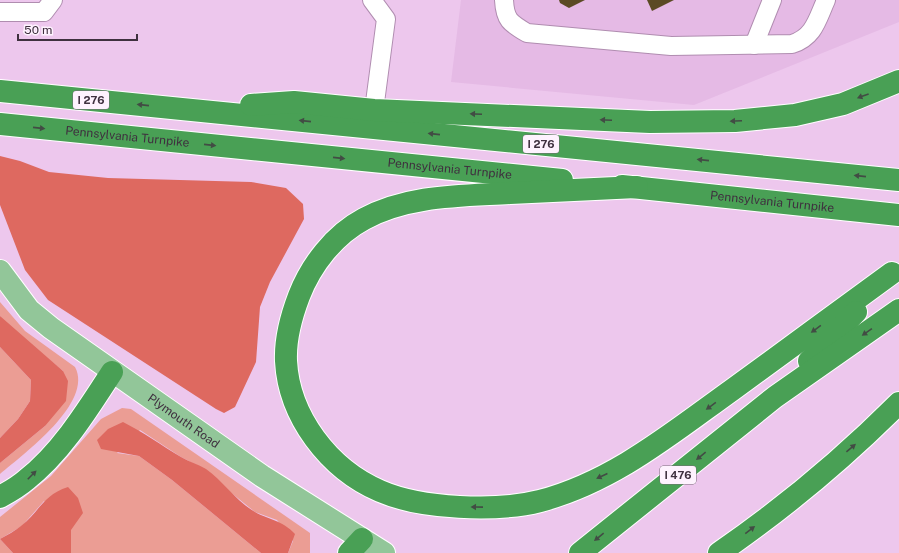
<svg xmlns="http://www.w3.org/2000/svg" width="899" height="553" viewBox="0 0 899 553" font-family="'Public Sans',sans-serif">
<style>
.built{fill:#e5bae5}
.green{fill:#eb9d94}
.forest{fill:#de6960}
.building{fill:#5b4a24}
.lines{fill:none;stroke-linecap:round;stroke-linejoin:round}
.minor-casing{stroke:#b08db0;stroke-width:20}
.major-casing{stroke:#fff;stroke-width:24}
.highway-casing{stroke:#fff;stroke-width:24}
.minor{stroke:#fff;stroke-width:18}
.major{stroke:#92c699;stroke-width:22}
.highway{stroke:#49a055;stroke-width:22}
.oneway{fill:#424c44}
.labels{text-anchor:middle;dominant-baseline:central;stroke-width:4;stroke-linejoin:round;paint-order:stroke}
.shield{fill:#fef2fe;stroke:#786a78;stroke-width:1}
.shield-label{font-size:11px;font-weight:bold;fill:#3f303f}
.street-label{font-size:12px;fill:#3f303f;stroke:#fef2fe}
</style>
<rect width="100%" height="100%" fill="#edc7ed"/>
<polygon class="built" points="461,0 899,0 899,22 694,105 451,82"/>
<g class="green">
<path d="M0 302 25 331 75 367C94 402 24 454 0 474V463L45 426 63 371 4 322 0 316Z"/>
<polygon points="0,347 31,380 30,401 18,419 0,438"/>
<polygon points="122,408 131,409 310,533 310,553 288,553 293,541 277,520 255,512 229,491 206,470 181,457 140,430 117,453 139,456 172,480 261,553 71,553 71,530 44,501 22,526 0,539 13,553 0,553 0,517 51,476 101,419"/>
</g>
<g class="forest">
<polygon points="0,156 20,161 49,172 108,178 251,182 286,188 303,204 304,219 270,282 260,307 256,362 235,407 224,413 216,409 48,300 25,270 0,205"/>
<polygon points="0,316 63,371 68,381 66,401 45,426 0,463 0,438 18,419 30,401 31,380 0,347"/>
<path d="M123 422C143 432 161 445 181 457 189 462 198 464 206 469 223 481 236 501 255 512 269 520 282 520 295 534L288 553H261L172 480 139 456 101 449 97 440 108 429Z"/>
<path d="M68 487 78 498 83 513 71 530V553H13L0 539C7 535 15 531 21 526 40 511 43 495 68 487Z"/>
</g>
<g class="building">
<polygon points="559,0 585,0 569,8 560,3"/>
<polygon points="647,0 674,0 652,11"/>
</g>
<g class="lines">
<g class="minor-casing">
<g id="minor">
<polyline points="372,0 386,19 374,110"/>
<path d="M504 0C505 20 510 23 527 33L671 46 792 44C814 37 817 20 826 0"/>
<polyline points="0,12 44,12 53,0"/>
<polyline points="754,45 772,0"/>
</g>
</g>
<g class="major-casing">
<g id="major">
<path id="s1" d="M0 271 29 310 51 328 262 476 384 553"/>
</g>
</g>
<g class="highway-casing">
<g id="highway">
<polyline points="0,91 899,180"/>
<polyline points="251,105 294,102 374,110 650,122 735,121 795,115 843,104 899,81"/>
<path id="s2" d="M0 124 562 180"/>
<path id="s3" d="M622 186 899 215"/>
<path d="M637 187C595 189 552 191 510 193 461 196 408 195 364 219 334 235 311 265 299 296 291 317 285 338 286 361 289 417 329 469 380 491 421 509 497 512 540 501 613 482 672 433 732 390 785 351 839 312 892 273"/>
<polyline points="809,361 856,312"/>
<path d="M0 497C9 492 18 487 26 480 61 453 88 409 112 372"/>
<polyline points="349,553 362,539"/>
<polyline points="580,553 775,397 899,310"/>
<path d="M719 553C783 509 844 458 899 403"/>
</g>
</g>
<use href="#minor" class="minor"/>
<use href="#major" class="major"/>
<use href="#highway" class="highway"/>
</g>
<defs><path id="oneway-solid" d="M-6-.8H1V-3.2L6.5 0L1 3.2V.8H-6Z"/></defs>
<g class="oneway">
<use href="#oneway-solid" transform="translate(863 96) rotate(160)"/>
<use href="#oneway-solid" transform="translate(143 105) rotate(-174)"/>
<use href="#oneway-solid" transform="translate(476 114) rotate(-178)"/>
<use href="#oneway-solid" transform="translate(606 120) rotate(-178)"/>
<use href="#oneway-solid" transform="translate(305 121) rotate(-174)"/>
<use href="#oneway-solid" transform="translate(736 121) rotate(177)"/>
<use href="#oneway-solid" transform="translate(39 128) rotate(6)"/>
<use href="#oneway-solid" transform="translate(434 134) rotate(-174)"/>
<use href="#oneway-solid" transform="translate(210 145) rotate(6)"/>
<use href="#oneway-solid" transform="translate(339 158) rotate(6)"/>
<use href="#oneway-solid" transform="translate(703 160) rotate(-174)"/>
<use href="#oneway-solid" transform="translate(860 176) rotate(-174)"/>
<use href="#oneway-solid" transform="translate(816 329) rotate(144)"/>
<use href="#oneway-solid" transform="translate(867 332) rotate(145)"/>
<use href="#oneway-solid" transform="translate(711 406) rotate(144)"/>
<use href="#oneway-solid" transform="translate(851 448) rotate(-40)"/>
<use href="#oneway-solid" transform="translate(701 456) rotate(141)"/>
<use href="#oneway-solid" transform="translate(32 475) rotate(-45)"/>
<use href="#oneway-solid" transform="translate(602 476) rotate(155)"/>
<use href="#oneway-solid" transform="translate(477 507) rotate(-179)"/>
<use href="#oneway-solid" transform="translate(750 530) rotate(-38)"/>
<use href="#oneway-solid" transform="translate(599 537) rotate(141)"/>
</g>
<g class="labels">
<g class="shield">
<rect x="73" y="91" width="36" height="18" rx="3"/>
<rect x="523" y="135" width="36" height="18" rx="3"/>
<rect x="660" y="466" width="36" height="18" rx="3"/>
</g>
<g class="shield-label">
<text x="91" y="100">I 276</text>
<text x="541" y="144">I 276</text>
<text x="678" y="475">I 476</text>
</g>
<g class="street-label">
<text stroke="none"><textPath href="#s2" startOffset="128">Pennsylvania Turnpike</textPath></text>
<text stroke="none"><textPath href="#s2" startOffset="452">Pennsylvania Turnpike</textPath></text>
<text stroke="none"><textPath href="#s3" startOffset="151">Pennsylvania Turnpike</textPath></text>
<text stroke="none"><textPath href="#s1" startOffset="239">Plymouth Road</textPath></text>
</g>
</g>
<path d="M18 34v6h119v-6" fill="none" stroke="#3f303f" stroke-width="2"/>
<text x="24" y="34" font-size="12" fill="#3f303f" stroke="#fef2fe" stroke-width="3" paint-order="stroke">50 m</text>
</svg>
